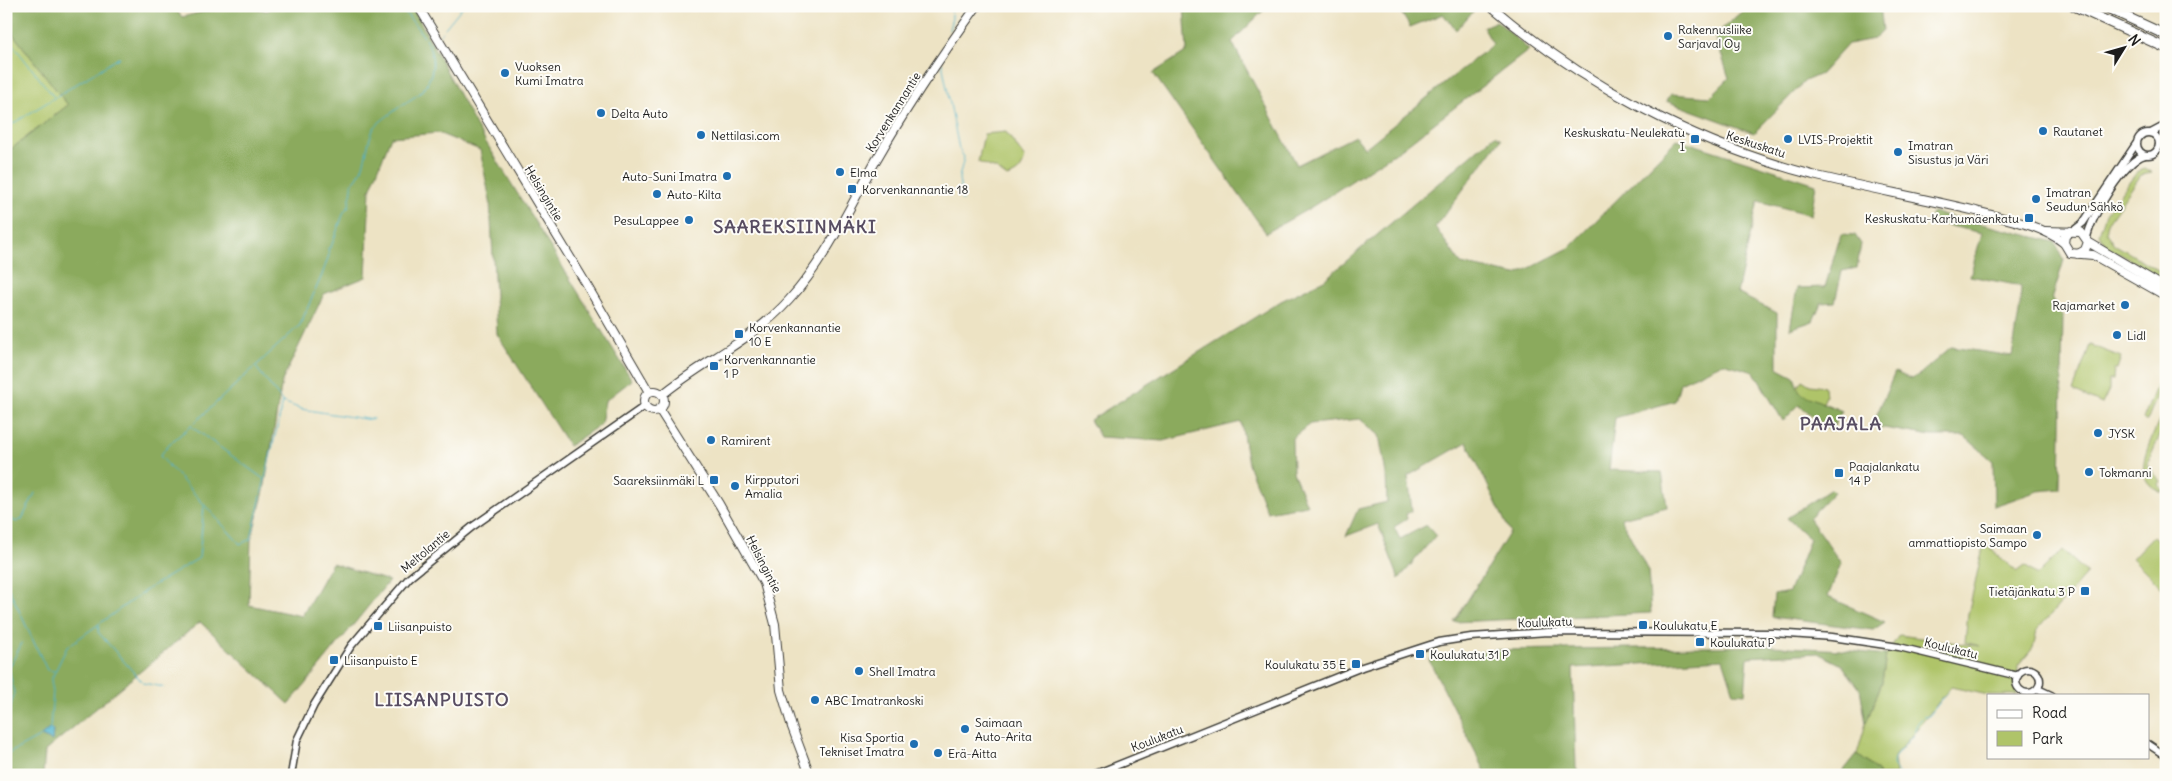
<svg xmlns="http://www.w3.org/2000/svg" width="2172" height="781" viewBox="0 0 2172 781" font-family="Delius,sans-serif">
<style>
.green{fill:#afc469;stroke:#667042}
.forest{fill:#8baa5d;stroke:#54633c}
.water{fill:#4bb1ca;stroke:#346673}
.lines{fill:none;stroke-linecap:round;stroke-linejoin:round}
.stream{stroke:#4bb1ca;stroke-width:1}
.tertiary-casing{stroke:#3b3a35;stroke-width:9}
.secondary-casing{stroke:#3b3a35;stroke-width:10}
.trunk-casing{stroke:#3b3a35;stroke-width:11}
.tertiary{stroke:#fff;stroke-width:6}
.secondary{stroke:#fff;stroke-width:8}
.trunk{stroke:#fff;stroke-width:9}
.poi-dot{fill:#1f6fb2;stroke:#fdfcf7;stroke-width:2}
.labels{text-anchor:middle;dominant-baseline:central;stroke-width:4;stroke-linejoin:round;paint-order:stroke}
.poi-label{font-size:12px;fill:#1c1c1c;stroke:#fdfcf7;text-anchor:start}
.street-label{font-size:12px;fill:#1c1c1c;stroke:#fdfcf7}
.district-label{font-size:18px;font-weight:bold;letter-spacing:1px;fill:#584d62;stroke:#fdfcf7}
</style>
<rect width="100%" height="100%" fill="#fdfcf7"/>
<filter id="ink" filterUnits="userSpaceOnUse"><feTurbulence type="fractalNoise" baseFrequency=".02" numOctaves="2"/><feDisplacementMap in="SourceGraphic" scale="10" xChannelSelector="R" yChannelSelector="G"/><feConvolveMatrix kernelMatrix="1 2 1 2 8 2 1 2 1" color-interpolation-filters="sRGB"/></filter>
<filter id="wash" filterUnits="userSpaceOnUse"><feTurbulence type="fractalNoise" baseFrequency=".0096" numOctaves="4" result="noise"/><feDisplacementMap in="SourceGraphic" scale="20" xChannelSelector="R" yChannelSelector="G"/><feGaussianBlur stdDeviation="1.12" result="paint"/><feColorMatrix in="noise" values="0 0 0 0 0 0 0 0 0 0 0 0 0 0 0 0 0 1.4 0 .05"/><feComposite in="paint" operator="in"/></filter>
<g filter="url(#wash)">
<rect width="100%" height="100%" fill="#ede3c4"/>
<g class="green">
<polygon points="6,25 68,105 6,153"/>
<path d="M1006 132 1025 158C1022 169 1018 174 1007 177L996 169 978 162 984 134Z"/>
<polygon points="2145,169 2152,173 2141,175 2108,222 2106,233 2114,244 2161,272 2166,268 2166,280 2106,246 2099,234 2106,213 2137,172"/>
<polygon points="2090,345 2121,357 2117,369 2114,369 2113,380 2109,380 2109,390 2102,404 2073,391"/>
<polygon points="2166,373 2147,421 2145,421 2143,419 2161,375"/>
<polygon points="1802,380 1810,385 1825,387 1826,396 1823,403 1793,393"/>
<path d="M2163 416 2166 417V421L2147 465 2161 482 2159 485 2163 490 2166 488V493C2126 483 2150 443 2160 419Z"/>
<polygon points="2153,536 2166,548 2166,592 2132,558"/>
<polygon points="1984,543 2017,572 2025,566 2037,575 2062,550 2087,573 2037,630 2033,648 2018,666 2017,695 1988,695 1951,687 1894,757 1896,775 1878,775 1878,772 1857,754 1866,723 1882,682 1886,655 1899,635 1980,646 1965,642 1968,614"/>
</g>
<g class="forest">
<path d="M6 6H173L182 17C211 10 237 2 267 11L275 6H412L476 126 632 380 605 401 601 424 569 446 497 334 490 201 480 150 438 133 391 137 370 190 366 277 324 294 282 381 264 491 251 540 249 605 302 616 332 563 389 581 289 704 200 622 45 751 43 775H6V153L68 105 6 25Z"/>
<polygon points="1184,6 1268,6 1232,42 1297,165 1355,136 1365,148 1493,44 1483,27 1497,21 1529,50 1401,149 1310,208 1266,233 1153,73 1187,51"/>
<polygon points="1397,6 1478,6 1456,30 1443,14 1410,27"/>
<polygon points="1748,6 1880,6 1883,30 1874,39 1848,44 1821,74 1805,81 1754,133 1666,101 1671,94 1710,97 1729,78 1715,35"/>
<polygon points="1495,135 1501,139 1435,227 1461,264 1516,275 1569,248 1677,139 1816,184 1811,215 1758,201 1737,293 1777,313 1777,368 1794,377 1800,393 1842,411 1831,431 1799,405 1783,421 1754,372 1723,363 1680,383 1675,401 1615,418 1609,470 1662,472 1667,507 1621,518 1648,571 1651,613 1454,622 1510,532 1467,442 1408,476 1412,511 1406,514 1407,519 1394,527 1400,539 1427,525 1436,535 1399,579 1378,524 1346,536 1358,509 1387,502 1386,474 1379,435 1360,419 1310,424 1292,438 1293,472 1307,505 1267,512 1248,464 1241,422 1163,441 1100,437 1090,420 1281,301 1324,280"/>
<polygon points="1933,212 2055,242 2064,260 2052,299 2063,316 2060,489 2038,491 1994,506 1993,461 1964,436 1931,436 1872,426 1895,372 1911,379 1920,374 1951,347 2012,356 2020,307 2021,286 1970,276 1982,233 1928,221"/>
<polygon points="1841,234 1855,235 1861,244 1857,268 1842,271 1835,302 1821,303 1813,321 1790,329 1797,288 1825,287"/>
<polygon points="1831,489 1834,492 1809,518 1841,563 1828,597 1885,622 1873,630 1772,617 1774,595 1789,592 1810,539 1787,518"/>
<polygon points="1771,646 1841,650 1886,655 1882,682 1866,723 1860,689 1842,665 1818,653 1748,657 1745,694 1734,693 1723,659 1573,668 1576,768 1580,775 1487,775 1429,660 1496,650"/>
<polygon points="1857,754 1878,772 1878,775 1840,775"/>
</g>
<polygon class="water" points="50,728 53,731 52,741 41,736"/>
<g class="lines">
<g class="stream">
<polyline points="445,28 463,6"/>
<polyline points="949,30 952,18 951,6"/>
<polyline points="440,34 442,32"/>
<polyline points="6,36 54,97"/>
<polyline points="430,44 434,41"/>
<polyline points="942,63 959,149 964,157 959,178 962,201"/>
<polyline points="6,128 120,57"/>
<polyline points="255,366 283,402 301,409 371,420"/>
<path d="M283 402 251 539 240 544 160 456 169 444 191 426 300 325 322 275 329 255 328 248 331 247 344 212 349 206C349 197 353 192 352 183 367 172 365 144 374 128 379 121 391 114 398 108 406 101 420 96 425 87 446 54 419 31 400 6"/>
<polyline points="361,417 373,419"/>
<polyline points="192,427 265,480"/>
<polyline points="6,516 16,522 22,519 35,493"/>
<polyline points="6,583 47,670 54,671"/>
<polyline points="99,625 98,632 143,683 164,687"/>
<polyline points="6,725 14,693 9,668 22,643"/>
<polyline points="50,728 53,692 51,680 67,647 149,588 199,558 204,506"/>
<polyline points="6,755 41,736"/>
<polyline points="1899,775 1893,764 1894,758 1913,735 1917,724 1923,717 1929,716 1948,692"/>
</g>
</g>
</g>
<g filter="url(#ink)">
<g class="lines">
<g class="tertiary-casing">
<g id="tertiary">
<circle cx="2148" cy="144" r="11"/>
<polyline points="2151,133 2166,125"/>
<polyline points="2159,145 2166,131"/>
<polyline points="2073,231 2083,223 2136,144"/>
<path d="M2087 238C2090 218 2125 159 2145 155"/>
<circle cx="2028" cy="681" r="12"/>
<polyline points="2038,689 2051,695"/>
<polyline points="2148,744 2166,756"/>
<polyline points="291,775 297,740 314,705 351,646 409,578 472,527 645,406"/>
<polyline points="1093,775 1362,667 1439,642 1471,637 1548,632 1774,633 1832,637 1899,647 2018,676"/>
</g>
</g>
<g class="secondary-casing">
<g id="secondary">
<polyline points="418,6 582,277 649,392"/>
<path d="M1491 6C1583 85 1696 144 1813 175 1867 188 1922 198 1976 211 2005 219 2040 224 2064 243"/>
<polyline points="2045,231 2081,232 2088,242 2085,250 2078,254"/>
<polyline points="2071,231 2065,236 2064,243 2070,253 2093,255 2166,296"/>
<polyline points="2088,242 2166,288"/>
<circle cx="654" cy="401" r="10"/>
<path d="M662 395C703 361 753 340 789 300 825 261 849 208 875 162 906 108 941 56 977 6"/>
<polyline points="659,409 719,504 764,583 775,624 781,690 792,727 810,775"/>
</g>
</g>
<g class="trunk-casing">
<g id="trunk">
<polyline points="2074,6 2166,48"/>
<polyline points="2103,6 2166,35"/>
</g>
</g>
<use href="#tertiary" class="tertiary"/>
<use href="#secondary" class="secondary"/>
<use href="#trunk" class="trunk"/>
</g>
</g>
<g class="poi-dot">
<circle cx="1668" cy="36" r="5"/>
<circle cx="505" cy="73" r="5"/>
<circle cx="601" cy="113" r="5"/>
<circle cx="2043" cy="131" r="5"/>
<circle cx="701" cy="135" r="5"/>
<rect x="1690" y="134" width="10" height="10" rx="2.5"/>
<circle cx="1788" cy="139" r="5"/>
<circle cx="1898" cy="152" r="5"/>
<circle cx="840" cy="172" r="5"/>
<circle cx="727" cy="176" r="5"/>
<rect x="847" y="184" width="10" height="10" rx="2.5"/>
<circle cx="657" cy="194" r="5"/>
<circle cx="2036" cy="199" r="5"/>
<rect x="2024" y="213" width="10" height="10" rx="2.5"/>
<circle cx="689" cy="220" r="5"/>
<circle cx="2125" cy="305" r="5"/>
<rect x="734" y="329" width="10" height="10" rx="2.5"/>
<circle cx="2117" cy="335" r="5"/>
<rect x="709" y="361" width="10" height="10" rx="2.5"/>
<circle cx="2098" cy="433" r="5"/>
<circle cx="711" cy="440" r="5"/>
<circle cx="2089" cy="472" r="5"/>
<rect x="1834" y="468" width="10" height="10" rx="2.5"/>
<rect x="709" y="475" width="10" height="10" rx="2.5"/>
<circle cx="735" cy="486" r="5"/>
<circle cx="2037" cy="535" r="5"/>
<rect x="2080" y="586" width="10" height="10" rx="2.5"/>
<rect x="1638" y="620" width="10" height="10" rx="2.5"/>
<rect x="373" y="621" width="10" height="10" rx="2.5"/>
<rect x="1695" y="637" width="10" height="10" rx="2.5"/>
<rect x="1415" y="649" width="10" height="10" rx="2.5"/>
<rect x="329" y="655" width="10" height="10" rx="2.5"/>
<rect x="1351" y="659" width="10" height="10" rx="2.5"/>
<circle cx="859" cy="671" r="5"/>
<circle cx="815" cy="700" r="5"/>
<circle cx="965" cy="729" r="5"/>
<circle cx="914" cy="744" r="5"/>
<circle cx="938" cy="753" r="5"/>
</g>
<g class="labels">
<g class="poi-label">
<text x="1678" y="29">Rakennusliike<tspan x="1678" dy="14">Sarjaval Oy</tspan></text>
<text x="515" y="66">Vuoksen<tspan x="515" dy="14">Kumi Imatra</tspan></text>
<text x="611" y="113">Delta Auto</text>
<text x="2053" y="131">Rautanet</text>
<text x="1685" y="132" text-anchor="end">Keskuskatu-Neulekatu<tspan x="1685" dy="14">I</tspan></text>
<text x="711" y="135">Nettilasi.com</text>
<text x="1798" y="139">LVIS-Projektit</text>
<text x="1908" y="145">Imatran<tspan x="1908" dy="14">Sisustus ja Väri</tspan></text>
<text x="850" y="172">Elma</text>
<text x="717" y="176" text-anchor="end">Auto-Suni Imatra</text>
<text x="862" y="189">Korvenkannantie 18</text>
<text x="2046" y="192">Imatran<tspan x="2046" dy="14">Seudun Sähkö</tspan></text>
<text x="667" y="194">Auto-Kilta</text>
<text x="2019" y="218" text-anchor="end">Keskuskatu-Karhumäenkatu</text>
<text x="679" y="220" text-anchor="end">PesuLappee</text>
<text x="2115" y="305" text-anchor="end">Rajamarket</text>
<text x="749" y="327">Korvenkannantie<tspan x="749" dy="14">10 E</tspan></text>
<text x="2127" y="335">Lidl</text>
<text x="724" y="359">Korvenkannantie<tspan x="724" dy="14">1 P</tspan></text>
<text x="2108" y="433">JYSK</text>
<text x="721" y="440">Ramirent</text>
<text x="1849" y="466">Paajalankatu<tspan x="1849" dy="14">14 P</tspan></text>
<text x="2099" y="472">Tokmanni</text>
<text x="745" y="479">Kirpputori<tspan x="745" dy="14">Amalia</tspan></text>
<text x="704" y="480" text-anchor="end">Saareksiinmäki L</text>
<text x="2027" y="528" text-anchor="end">Saimaan<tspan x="2027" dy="14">ammattiopisto Sampo</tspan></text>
<text x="2075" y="591" text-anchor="end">Tietäjänkatu 3 P</text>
<text x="1653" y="625">Koulukatu E</text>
<text x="388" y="626">Liisanpuisto</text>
<text x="1710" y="642">Koulukatu P</text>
<text x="1430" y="654">Koulukatu 31 P</text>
<text x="344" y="660">Liisanpuisto E</text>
<text x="1346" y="664" text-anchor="end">Koulukatu 35 E</text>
<text x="869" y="671">Shell Imatra</text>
<text x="825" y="700">ABC Imatrankoski</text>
<text x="975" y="722">Saimaan<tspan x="975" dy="14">Auto-Arita</tspan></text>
<text x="904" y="737" text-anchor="end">Kisa Sportia<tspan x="904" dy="14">Tekniset Imatra</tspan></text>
<text x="948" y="753">Erä-Aitta</text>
</g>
<g class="street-label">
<text transform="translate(893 112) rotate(-58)">Korvenkannantie</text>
<text transform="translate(1756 144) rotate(18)">Keskuskatu</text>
<text transform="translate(544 193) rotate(59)">Helsingintie</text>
<text transform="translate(425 551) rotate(-40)">Meltolantie</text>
<text transform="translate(764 564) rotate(63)">Helsingintie</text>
<text transform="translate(1545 622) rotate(-2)">Koulukatu</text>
<text transform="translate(1951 648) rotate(14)">Koulukatu</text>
<text transform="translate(1157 738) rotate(-21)">Koulukatu</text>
</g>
<g class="district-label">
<text x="795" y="226">SAAREKSIINMÄKI</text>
<text x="1841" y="423">PAAJALA</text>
<text x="442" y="699">LIISANPUISTO</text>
</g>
</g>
<rect width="2172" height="781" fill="none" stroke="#fdfcf7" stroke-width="25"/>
<rect x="1987" y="694" width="162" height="65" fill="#fdfcf7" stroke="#a3a29f"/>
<rect x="1997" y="710" width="25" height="8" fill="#ffffff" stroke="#a3a29f"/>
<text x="2032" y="718" font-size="15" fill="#1c1c1c">Road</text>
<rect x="1997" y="731" width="25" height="15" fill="#afc469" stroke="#a3a29f"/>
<text x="2032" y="744" font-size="15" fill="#1c1c1c">Park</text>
<g transform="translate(2124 48) rotate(53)" stroke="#fdfcf7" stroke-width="4" paint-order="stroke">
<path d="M0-4L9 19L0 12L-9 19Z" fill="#1c1c1c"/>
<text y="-8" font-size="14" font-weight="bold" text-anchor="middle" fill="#1c1c1c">N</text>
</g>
</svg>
